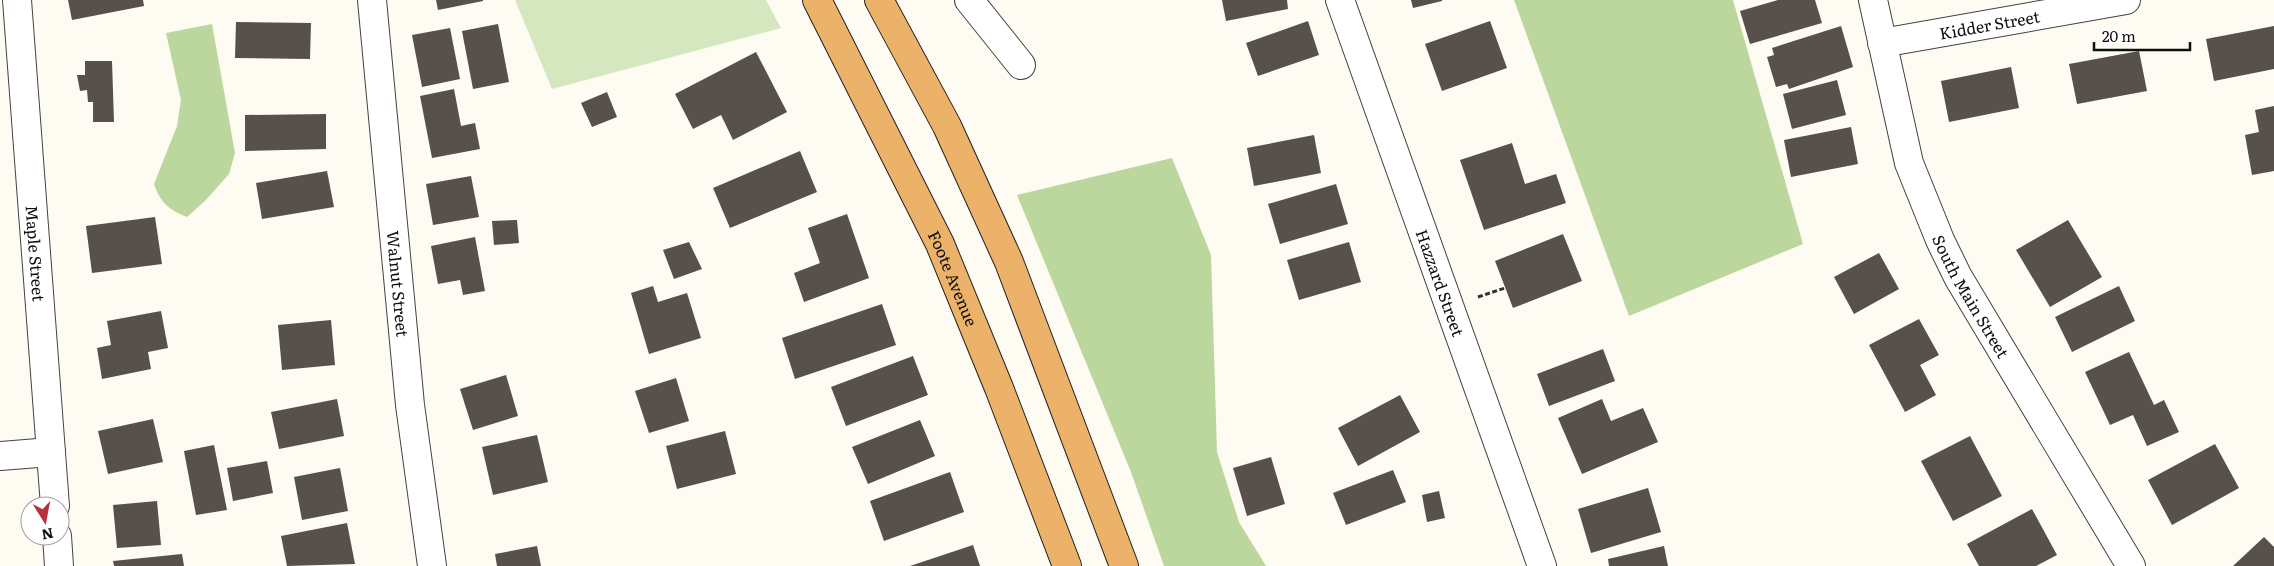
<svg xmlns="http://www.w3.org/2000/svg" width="2274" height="566" viewBox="0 0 2274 566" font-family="Literata,serif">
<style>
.green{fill:#d5e7be}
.forest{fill:#bbd79e}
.building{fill:#57504c}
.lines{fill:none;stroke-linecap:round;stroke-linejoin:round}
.minor-casing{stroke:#424242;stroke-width:30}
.tertiary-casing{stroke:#424242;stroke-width:30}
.trunk-casing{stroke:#202020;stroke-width:30}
.path{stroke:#313131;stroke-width:3;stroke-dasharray:5 2.5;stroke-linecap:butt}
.minor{stroke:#fff;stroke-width:28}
.tertiary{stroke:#fff;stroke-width:28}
.trunk{stroke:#edb26a;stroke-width:28}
.labels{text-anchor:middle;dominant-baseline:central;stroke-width:5;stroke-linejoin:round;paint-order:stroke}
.street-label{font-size:16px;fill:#0f0f0f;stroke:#fff}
</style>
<rect width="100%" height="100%" fill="#fefbf2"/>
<polygon class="green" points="515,0 766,0 781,28 552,89"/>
<g class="forest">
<polygon points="1514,0 1733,0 1803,244 1629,316"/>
<path d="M212 24 235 153 229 174 206 200 187 217C169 210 160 202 154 184L177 126 181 100 166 33Z"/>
<polygon points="1172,158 1211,255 1217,452 1239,522 1266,566 1164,566 1131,472 1017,195"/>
</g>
<g class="building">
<polygon points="68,0 143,0 144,6 72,20"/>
<polygon points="436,0 483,0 483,1 438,10"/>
<polygon points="1222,0 1287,0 1288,9 1226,21"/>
<polygon points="1411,0 1442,0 1442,1 1413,8"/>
<polygon points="1778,0 1815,0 1822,23 1750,44 1740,11"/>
<polygon points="1308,21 1319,55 1258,76 1246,43"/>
<polygon points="1490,21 1507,68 1442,91 1425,44"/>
<polygon points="236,22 311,23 310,59 235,58"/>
<polygon points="498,24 509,82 473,89 462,31"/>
<polygon points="1841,26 1853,67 1789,89 1787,84 1776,87 1767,57 1774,55 1772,48"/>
<polygon points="2274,26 2274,69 2214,81 2206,39"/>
<polygon points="450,28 460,79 422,87 412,35"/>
<polygon points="2139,51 2147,91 2077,104 2069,64"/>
<polygon points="756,52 787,112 733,140 721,115 693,129 675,94"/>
<polygon points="85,61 112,61 114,122 93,122 93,102 88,102 87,90 80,91 77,75 85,75"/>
<polygon points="2011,67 2019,108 1949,122 1941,81"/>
<polygon points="1837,80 1846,115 1792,129 1783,94"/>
<polygon points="454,89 461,126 475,123 480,149 432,158 420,96"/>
<polygon points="607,92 617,117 592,127 581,103"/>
<polygon points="2274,106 2274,171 2252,175 2245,135 2259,132 2255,110"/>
<polygon points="326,114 326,149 245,151 245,115"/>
<polygon points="1851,127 1858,164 1791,177 1784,140"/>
<polygon points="1314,135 1321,173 1254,186 1247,148"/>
<polygon points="1512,143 1525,184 1556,174 1566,203 1484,230 1460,160"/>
<polygon points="800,151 817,192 730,228 713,188"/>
<polygon points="327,171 334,207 262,219 256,183"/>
<polygon points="471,176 479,217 433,225 426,184"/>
<polygon points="1336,184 1348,224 1280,244 1268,204"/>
<polygon points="847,214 869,278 804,302 794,273 820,263 808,228"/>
<polygon points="155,217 162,264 92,273 86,226"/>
<polygon points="517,220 519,243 494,245 492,221"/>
<polygon points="2068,220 2102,277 2050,307 2016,250"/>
<polygon points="1563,234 1582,281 1513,308 1495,261"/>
<polygon points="475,237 485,291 463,295 460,280 438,284 431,246"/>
<polygon points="689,242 702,269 674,279 663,250"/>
<polygon points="1349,242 1361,282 1299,300 1287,260"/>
<polygon points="1879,253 1899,289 1854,314 1834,277"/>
<polygon points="653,286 658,302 687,293 701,338 649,354 631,293"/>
<polygon points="2119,286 2135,321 2072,352 2055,317"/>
<polygon points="882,304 896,345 795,379 782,338"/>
<polygon points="161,311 168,348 148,352 151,369 102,379 97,348 111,345 107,321"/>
<polygon points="1919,319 1939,355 1920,365 1936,395 1905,412 1869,345"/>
<polygon points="331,320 335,365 282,370 278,325"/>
<polygon points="1603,349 1615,381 1549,406 1537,374"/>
<polygon points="2129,352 2154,405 2164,400 2179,432 2147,446 2133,415 2110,425 2085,372"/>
<polygon points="913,356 928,395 846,426 831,387"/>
<polygon points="506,375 518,416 473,430 460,389"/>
<polygon points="676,378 689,421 649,433 635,391"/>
<polygon points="1400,395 1420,432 1358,466 1338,428"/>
<polygon points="337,399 344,436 279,449 271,412"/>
<polygon points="1602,399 1611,421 1643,408 1658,442 1582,474 1558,418"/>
<polygon points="153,419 163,462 108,474 98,431"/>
<polygon points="920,420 935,456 868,484 852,447"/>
<polygon points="725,431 736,474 677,489 666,446"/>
<polygon points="537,435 548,482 493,495 482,447"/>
<polygon points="1970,436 2002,496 1953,521 1921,461"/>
<polygon points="2215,444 2239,488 2172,525 2148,480"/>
<polygon points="214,445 227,510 196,515 184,451"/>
<polygon points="1271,457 1285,504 1247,516 1233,468"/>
<polygon points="267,461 273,493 233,501 227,468"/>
<polygon points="340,468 348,511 302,520 294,477"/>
<polygon points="1393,470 1406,502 1346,525 1333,493"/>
<polygon points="950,472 964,512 884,541 870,501"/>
<polygon points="1648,488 1661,532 1591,553 1578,509"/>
<polygon points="1439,491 1445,518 1427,522 1422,495"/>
<polygon points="157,501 161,545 117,548 113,505"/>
<polygon points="2032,509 2057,555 2036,566 1979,566 1967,544"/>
<polygon points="347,523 355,564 287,566 281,536"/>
<polygon points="2264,537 2274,547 2274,566 2233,566"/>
<polygon points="973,545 980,566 910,566"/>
<polygon points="537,546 541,566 497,566 495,554"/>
<polygon points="1664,546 1668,566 1609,566 1608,559"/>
<polygon points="182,554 184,566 114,566 113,561"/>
</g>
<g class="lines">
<g class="minor-casing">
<g id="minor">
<path id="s1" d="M372 0 410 405 432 566"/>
<polyline points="969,0 1021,65"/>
<path id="s2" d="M1340 0 1542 566"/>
<path id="s3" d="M1882 43 2126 0"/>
<polyline points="0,456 51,452"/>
</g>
</g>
<g class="tertiary-casing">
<g id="tertiary">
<path id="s4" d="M17 0 55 506"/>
<path id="s5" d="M1873 0 1909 163 1940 240 1958 277 2131 566"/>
<polyline points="57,536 59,566"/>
</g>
</g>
<g class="trunk-casing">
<g id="trunk">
<path id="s6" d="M817 0 940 244 999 388 1067 566"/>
<polyline points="879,0 947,126 1009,262 1124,566"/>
</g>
</g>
<polyline class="path" points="1478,297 1505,288"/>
<use href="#minor" class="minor"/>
<use href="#tertiary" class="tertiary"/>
<use href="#trunk" class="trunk"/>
</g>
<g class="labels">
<g class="street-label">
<text stroke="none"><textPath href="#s3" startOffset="109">Kidder Street</textPath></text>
<text stroke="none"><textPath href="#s4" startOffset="254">Maple Street</textPath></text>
<text stroke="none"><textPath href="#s6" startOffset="310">Foote Avenue</textPath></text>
<text stroke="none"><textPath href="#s1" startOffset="285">Walnut Street</textPath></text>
<text stroke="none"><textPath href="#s2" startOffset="300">Hazzard Street</textPath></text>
<text stroke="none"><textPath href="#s5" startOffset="314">South Main Street</textPath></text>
</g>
</g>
<g transform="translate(45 521) rotate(169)"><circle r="24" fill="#ffffff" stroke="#9f9f9f"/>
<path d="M0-4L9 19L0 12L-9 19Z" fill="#b7303e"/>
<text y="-8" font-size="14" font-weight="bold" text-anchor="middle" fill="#0f0f0f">N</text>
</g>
<path d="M2094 42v8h96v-8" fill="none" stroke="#0f0f0f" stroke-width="2.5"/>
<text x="2102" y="42" font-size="15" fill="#0f0f0f" stroke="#ffffff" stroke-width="4" paint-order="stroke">20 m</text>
</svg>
